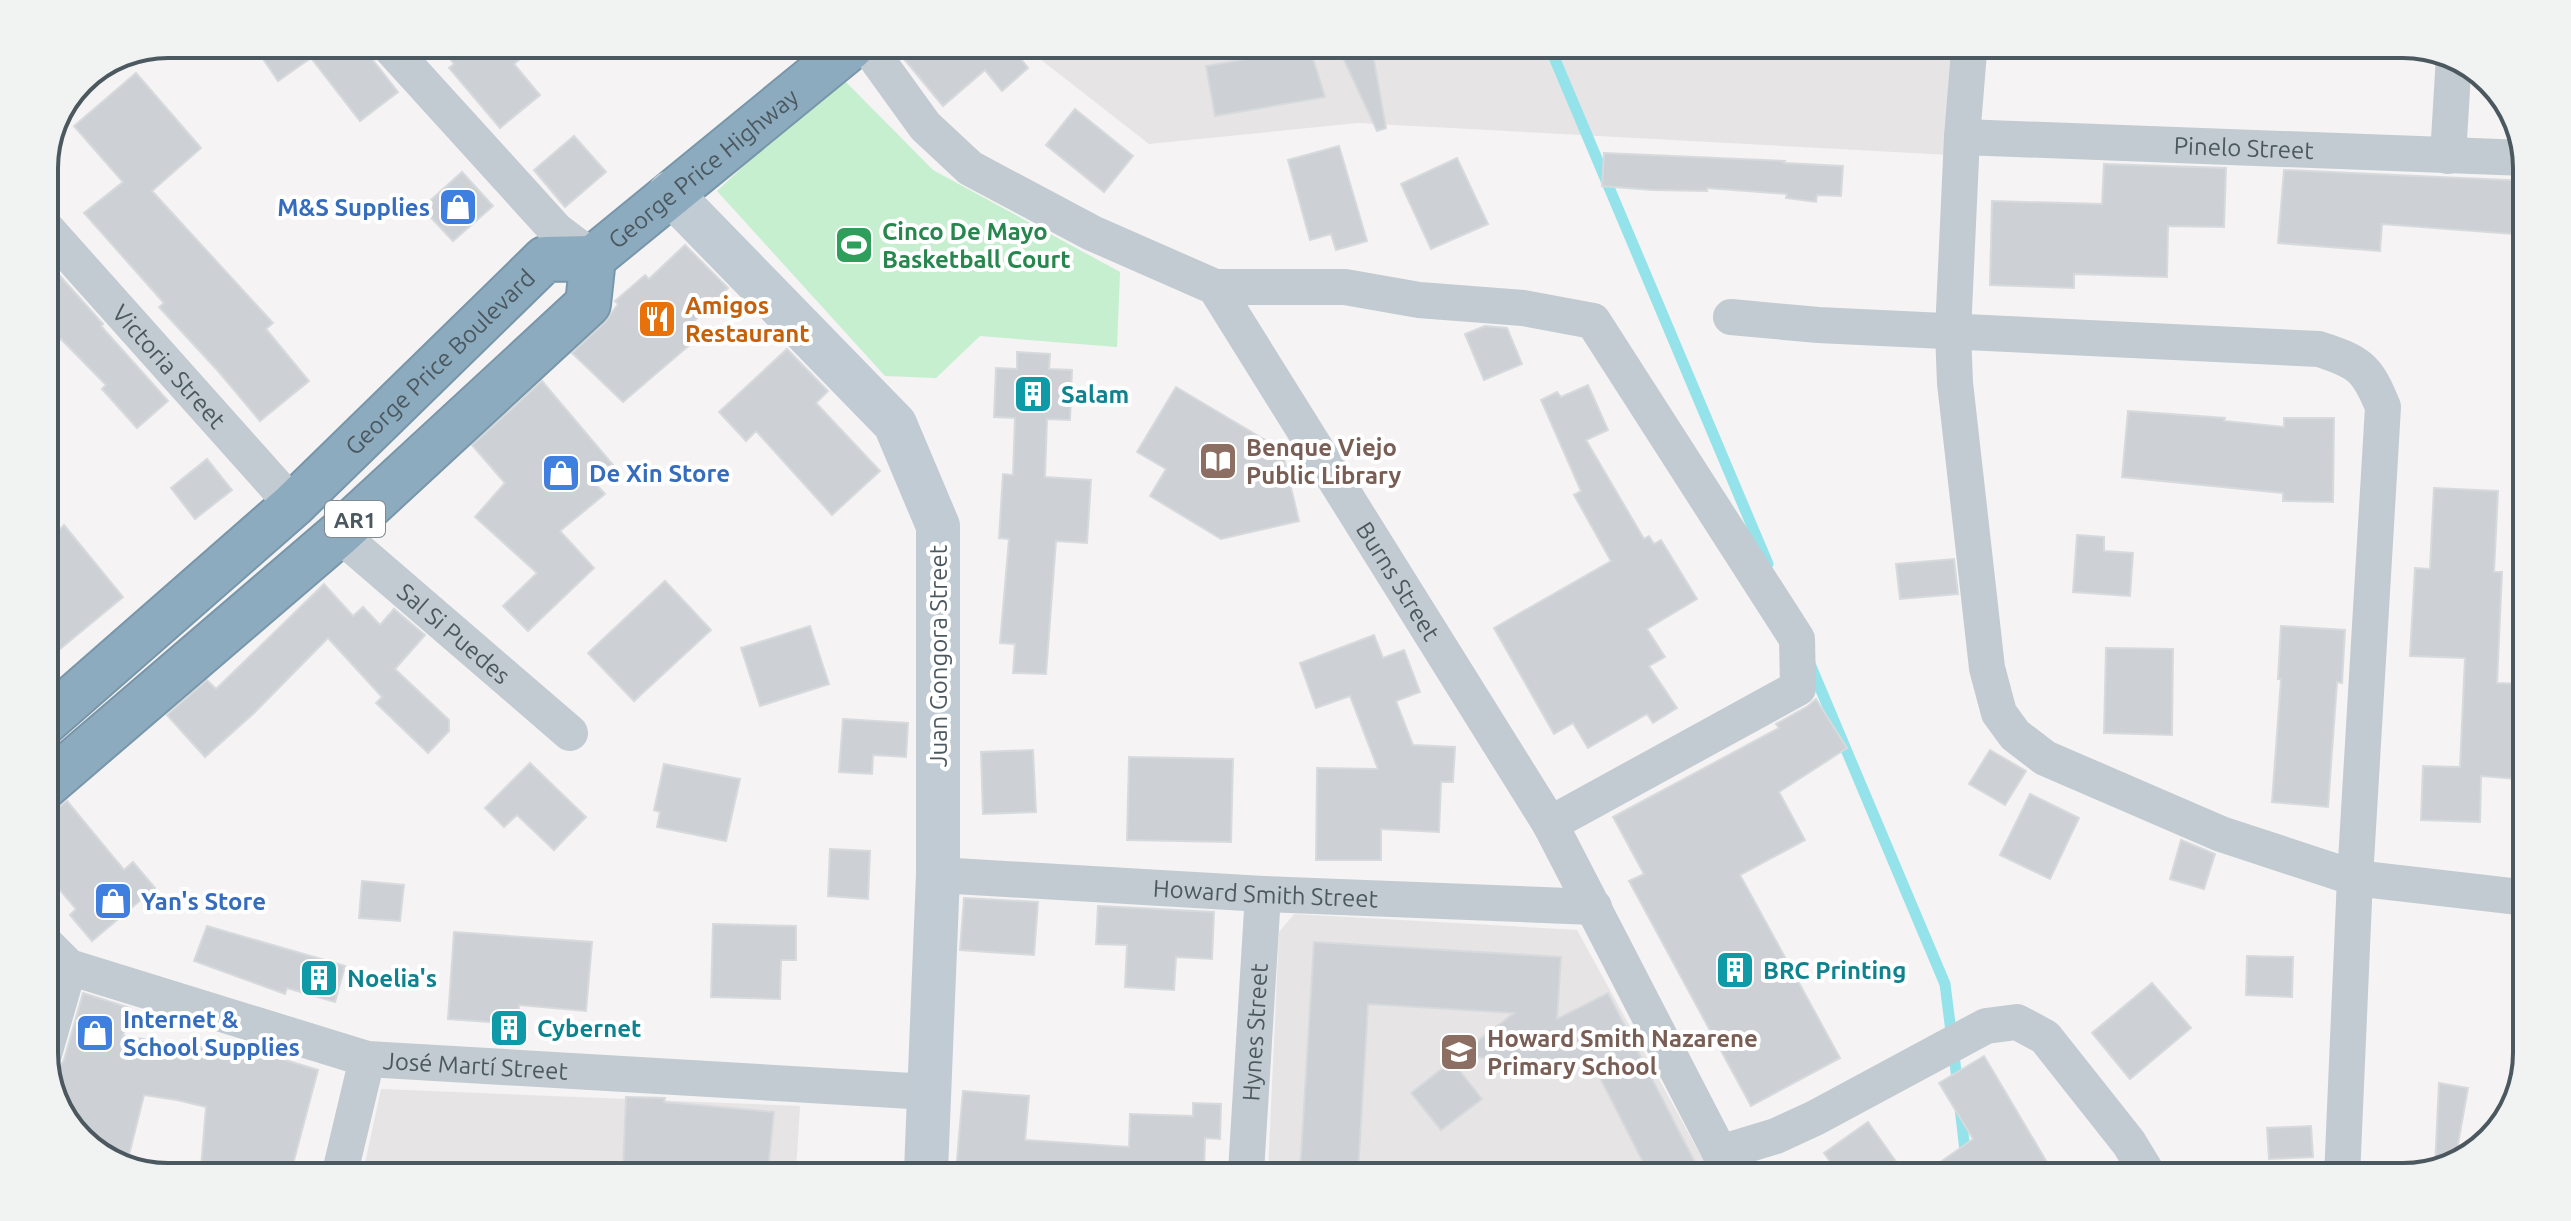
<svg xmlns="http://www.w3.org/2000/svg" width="2571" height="1221" viewBox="0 0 2571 1221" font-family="Ubuntu,sans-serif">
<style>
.education{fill:#e6e4e5}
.green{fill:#c5efcf}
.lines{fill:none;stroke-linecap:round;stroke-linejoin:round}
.stream{stroke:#94e3ea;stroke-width:11}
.building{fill:#cdd0d4;stroke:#d7dadd;stroke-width:2}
.highway-casing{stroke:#7896aa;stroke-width:48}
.street{stroke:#c1cbd1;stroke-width:36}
.secondary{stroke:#c0cbd3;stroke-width:44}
.highway{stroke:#8dabbe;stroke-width:44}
.labels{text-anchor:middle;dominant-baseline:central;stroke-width:8;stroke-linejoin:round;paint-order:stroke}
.shield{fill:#fff;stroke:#818a90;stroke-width:2}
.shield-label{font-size:22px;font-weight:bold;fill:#4b5860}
.street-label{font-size:24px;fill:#4b5860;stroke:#fff}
.shop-label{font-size:24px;font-weight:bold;fill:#366cbe;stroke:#fff;text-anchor:start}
.leisure-label{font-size:24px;font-weight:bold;fill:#27864d;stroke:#fff;text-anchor:start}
.food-label{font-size:24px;font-weight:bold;fill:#c56008;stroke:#fff;text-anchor:start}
.culture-label{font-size:24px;font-weight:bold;fill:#0d838f;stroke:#fff;text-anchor:start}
.education-label{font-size:24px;font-weight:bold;fill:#785e54;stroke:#fff;text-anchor:start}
.rim{fill:none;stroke:#4b5860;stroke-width:4}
</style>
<rect width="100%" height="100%" fill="#f5f3f3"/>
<g class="education">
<polygon points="1036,48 1957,52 1950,155 1358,123 1149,144 1031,52"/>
<polygon points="1294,914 1577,930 1711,1174 1268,1172 1279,932"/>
<polygon points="381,1089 800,1106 796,1170 364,1168"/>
</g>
<polygon class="green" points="840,76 933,170 1120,272 1117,347 980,336 936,378 885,376 717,191"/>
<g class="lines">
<g class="stream">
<polyline points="1551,50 1768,564"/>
<polyline points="1810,664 1945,984 1958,1087"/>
<polyline points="1960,1108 1966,1159"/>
</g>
</g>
<g class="building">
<polygon points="253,44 361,45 398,92 360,121 311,58 278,81"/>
<polygon points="439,45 536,46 514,64 540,95 500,128 449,68 454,64"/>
<polygon points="894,47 1012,48 1028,68 1002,91 985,70 943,106"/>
<polygon points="1303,49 1310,49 1325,97 1215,116 1206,66"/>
<polygon points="1339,49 1372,49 1386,128 1377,131"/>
<polygon points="136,73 201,148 152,191 273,323 266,329 309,381 260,421 218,371 159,307 164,303 84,213 123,182 74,126"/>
<polygon points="1075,109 1133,156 1104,192 1046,145"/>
<polygon points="574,136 606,172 565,207 534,170"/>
<polygon points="1339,146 1367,241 1336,250 1331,234 1310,240 1288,160"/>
<polygon points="1604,153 1785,161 1784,163 1843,166 1841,196 1817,195 1816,202 1786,198 1787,194 1707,188 1707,191 1653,190 1602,186"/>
<polygon points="1457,158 1488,224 1431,249 1401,184"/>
<polygon points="2104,164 2226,168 2224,227 2168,226 2167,277 2074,274 2074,288 1990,285 1992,201 2102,204"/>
<polygon points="2284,170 2527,181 2526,235 2382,224 2380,251 2278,243"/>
<polygon points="462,172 493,206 453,241 422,208"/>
<polygon points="685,245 728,288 689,326 699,337 623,402 572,353 605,322 618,304 615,301 645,275 649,279"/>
<polygon points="60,276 103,324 101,326 168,401 137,428 102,389 106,385 61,339 44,355 44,292"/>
<polygon points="1485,326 1507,328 1522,364 1484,380 1465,334"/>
<polygon points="787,349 828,391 816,403 880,471 832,515 756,431 746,441 719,412"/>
<polygon points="1017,352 1050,354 1049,369 1072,370 1070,420 1047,419 1045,477 1091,480 1087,543 1056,541 1046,674 1013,673 1015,644 1000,643 1009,539 999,538 1003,474 1013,475 1015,418 994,417 996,368 1017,369"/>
<polygon points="542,381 614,466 594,482 605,494 560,531 594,568 528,631 503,606 537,573 475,517 505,483 472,445"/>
<polygon points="1588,385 1608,430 1586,440 1644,539 1649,536 1654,544 1661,540 1697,599 1647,629 1665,657 1649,666 1677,708 1653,723 1647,714 1588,748 1573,723 1554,734 1494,628 1611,561 1574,495 1581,491 1541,400 1557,392 1561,397"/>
<polygon points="1176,387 1282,450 1299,521 1221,539 1150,496 1166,469 1137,452"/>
<polygon points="2128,411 2225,418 2224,421 2284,427 2284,418 2334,418 2333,502 2283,501 2283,493 2122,477"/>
<polygon points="207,459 232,490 195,519 171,488"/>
<polygon points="2434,488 2498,491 2494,572 2502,572 2497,683 2522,684 2521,736 2517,779 2481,776 2480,822 2421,820 2423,766 2460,767 2465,658 2410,656 2415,568 2430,569"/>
<polygon points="64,525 123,597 59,650 44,634 44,545"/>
<polygon points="2077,535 2104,537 2104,551 2133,553 2130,596 2073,592"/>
<polygon points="1954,559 1958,594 1900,599 1896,564"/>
<polygon points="665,581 711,630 634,701 588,653"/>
<polygon points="324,584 353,616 363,607 380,625 394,609 425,635 395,669 449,720 449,731 428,753 376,703 382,697 328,638 253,714 205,757 167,715 207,680 216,689"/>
<polygon points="810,626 829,684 760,706 741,648"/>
<polygon points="2281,626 2345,630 2342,683 2337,682 2328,807 2272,802 2281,679 2278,679"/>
<polygon points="1374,635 1383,658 1404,650 1420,692 1396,701 1413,745 1455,747 1453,782 1441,782 1439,832 1381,829 1381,860 1316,860 1317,768 1378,769 1350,696 1316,708 1300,663"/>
<polygon points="2106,648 2173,649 2172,735 2104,733"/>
<polygon points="1816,699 1847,748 1779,792 1805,840 1740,875 1840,1058 1751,1106 1629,881 1644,874 1613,817 1779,728 1776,724 1808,706"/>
<polygon points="843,719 908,723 906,757 873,755 872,774 839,772"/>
<polygon points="1033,750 1036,812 983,814 981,752"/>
<polygon points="1990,750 2026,771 2005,805 1969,784"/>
<polygon points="1129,757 1233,759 1231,842 1127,840"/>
<polygon points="530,763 586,817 554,850 517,815 504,827 485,808"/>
<polygon points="664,764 740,779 726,841 657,827 660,812 654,810"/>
<polygon points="2030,794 2079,818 2050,879 2000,855"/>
<polygon points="67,801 124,870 133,862 155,888 92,941 70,915 76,909 44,871 44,819"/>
<polygon points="2181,840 2215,854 2204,889 2170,879"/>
<polygon points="830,849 870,851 868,899 828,896"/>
<polygon points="362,881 404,885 400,921 359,918"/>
<polygon points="964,898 1038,902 1034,955 960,950"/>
<polygon points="1098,906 1214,912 1212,959 1176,957 1174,990 1125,987 1127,945 1096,944"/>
<polygon points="713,924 796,926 796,960 781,960 780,999 711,997"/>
<polygon points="207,926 345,966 335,1002 287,988 285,994 194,961"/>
<polygon points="454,932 592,942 586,1011 519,1005 518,1024 448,1019"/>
<polygon points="1314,942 1561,957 1557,1019 1608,993 1701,1174 1649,1174 1594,1066 1458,1056 1514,1013 1368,1004 1358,1173 1300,1172"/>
<polygon points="2247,956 2293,957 2292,997 2246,995"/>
<polygon points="2152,983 2191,1028 2130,1079 2092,1033"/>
<polygon points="83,993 130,1008 123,1036 206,1048 209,1037 318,1070 292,1168 201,1168 206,1107 177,1100 144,1095 126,1167 120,1167 69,1128 54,1082 57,1070 64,1060"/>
<polygon points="1984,1056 2006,1093 2055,1176 1922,1175 1973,1139 1939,1083"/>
<polygon points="1452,1061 1482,1099 1441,1130 1411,1093"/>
<polygon points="2439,1083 2468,1088 2455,1161 2435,1167"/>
<polygon points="963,1091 1029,1096 1025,1140 1129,1147 1130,1114 1193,1116 1193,1103 1221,1104 1220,1139 1205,1138 1204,1172 956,1171"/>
<polygon points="626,1097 665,1098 664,1102 774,1112 768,1170 623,1169"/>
<polygon points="1868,1122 1897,1163 1881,1175 1840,1175 1824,1153"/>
<polygon points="2311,1126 2313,1157 2269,1159 2267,1128"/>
</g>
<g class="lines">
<g class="highway-casing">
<g id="highway">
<path id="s8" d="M593 258 851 47"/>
<path id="s9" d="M44 723 293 505 545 259 593 258 588 304 339 534 44 787"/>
</g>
</g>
<g class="street">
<polyline points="388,45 556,230 593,258"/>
<path id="s1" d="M868 47 925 126 970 168 1092 233 1215 287 1550 824 1720 1153 1733 1174"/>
<polyline points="1969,52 1962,137 1953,332 1955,383 1987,668 1999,713 2015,735 2045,758 2221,834 2355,878 2519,897"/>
<path id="s2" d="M1962 137 2526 158"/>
<polyline points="2448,156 2454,56"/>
<path id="s3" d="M44 226 293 505"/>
<polyline points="1215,287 1345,287 1419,300 1523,308 1593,321 1797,639 1798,688 1550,824"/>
<path d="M1731 317 1818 325 2319 349C2359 362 2367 367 2383 407L2355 878 2342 1177"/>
<path id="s4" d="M339 534 570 733"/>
<path id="s5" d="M938 875 1263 894 1594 907"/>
<path id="s6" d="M44 942 69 967 367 1059 929 1092"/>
<polyline points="44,1054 69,967"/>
<polyline points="1720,1153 1776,1136 1815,1118 1986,1026 2017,1022 2045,1037 2129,1143 2149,1176"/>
<polyline points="341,1168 367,1059"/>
<path id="s7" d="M1246 1172 1263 894"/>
</g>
<polyline class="secondary" points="670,193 895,424 938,526 938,875 926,1171"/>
<use href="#highway" class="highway"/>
</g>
<defs>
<g id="shop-square" transform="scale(2)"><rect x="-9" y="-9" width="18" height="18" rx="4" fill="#3f7fe0" stroke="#fff"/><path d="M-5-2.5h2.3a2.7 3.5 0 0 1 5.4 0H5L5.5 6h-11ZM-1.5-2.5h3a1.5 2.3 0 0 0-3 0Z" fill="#fff"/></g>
<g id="stadium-square" transform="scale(2)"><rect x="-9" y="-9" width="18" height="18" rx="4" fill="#2e9e5b" stroke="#fff"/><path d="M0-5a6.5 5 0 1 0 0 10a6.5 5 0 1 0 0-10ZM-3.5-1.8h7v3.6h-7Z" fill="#fff"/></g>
<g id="restaurant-square" transform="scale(2)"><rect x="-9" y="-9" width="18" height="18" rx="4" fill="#e8710a" stroke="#fff"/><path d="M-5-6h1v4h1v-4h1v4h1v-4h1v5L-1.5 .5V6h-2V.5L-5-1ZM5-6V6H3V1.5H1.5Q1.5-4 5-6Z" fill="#fff"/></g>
<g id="building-square" transform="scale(2)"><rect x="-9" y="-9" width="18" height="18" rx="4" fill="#0f9aa8" stroke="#fff"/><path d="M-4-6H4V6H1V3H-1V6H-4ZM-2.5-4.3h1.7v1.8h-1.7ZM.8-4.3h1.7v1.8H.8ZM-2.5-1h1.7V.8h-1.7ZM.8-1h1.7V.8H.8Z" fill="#fff"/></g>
<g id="library-square" transform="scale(2)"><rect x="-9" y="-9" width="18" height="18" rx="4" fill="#8d6e63" stroke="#fff"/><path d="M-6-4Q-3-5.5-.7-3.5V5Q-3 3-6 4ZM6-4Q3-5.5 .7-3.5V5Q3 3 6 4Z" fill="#fff"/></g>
<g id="school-square" transform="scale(2)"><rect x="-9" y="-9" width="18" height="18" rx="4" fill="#8d6e63" stroke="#fff"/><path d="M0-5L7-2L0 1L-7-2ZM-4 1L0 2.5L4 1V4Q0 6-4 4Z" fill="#fff"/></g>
</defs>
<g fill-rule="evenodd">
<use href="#shop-square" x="458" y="207"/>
<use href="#stadium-square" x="854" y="245"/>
<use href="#restaurant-square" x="657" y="319"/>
<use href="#building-square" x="1033" y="394"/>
<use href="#library-square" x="1218" y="461"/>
<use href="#shop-square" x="561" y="473"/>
<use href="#shop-square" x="113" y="901"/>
<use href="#building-square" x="1735" y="970"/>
<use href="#building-square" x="319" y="978"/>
<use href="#building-square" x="509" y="1028"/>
<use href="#shop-square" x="95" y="1033"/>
<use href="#school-square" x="1459" y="1052"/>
</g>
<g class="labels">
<rect class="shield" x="325" y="501" width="60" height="36" rx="6"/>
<g class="shield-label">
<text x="355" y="519">AR1</text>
</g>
<g class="street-label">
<text stroke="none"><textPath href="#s2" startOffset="282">Pinelo Street</textPath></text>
<text stroke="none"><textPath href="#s8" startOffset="142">George Price Highway</textPath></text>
<text stroke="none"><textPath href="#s9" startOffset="536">George Price Boulevard</textPath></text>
<text stroke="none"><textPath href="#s3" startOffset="188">Victoria Street</textPath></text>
<text stroke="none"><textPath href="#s1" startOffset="778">Burns Street</textPath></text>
<text stroke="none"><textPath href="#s4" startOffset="152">Sal Si Puedes</textPath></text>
<text transform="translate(938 656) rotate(-90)">Juan Gongora Street</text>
<text stroke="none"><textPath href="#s5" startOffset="328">Howard Smith Street</textPath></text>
<text stroke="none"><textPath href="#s7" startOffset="140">Hynes Street</textPath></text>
<text stroke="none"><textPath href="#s6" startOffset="456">José Martí Street</textPath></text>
</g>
<g class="shop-label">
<text x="430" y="207" text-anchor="end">M&amp;S Supplies</text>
<text x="589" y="473">De Xin Store</text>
<text x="141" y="901">Yan's Store</text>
<text x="123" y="1019">Internet &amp;<tspan x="123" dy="28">School Supplies</tspan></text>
</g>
<g class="leisure-label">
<text x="882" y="231">Cinco De Mayo<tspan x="882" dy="28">Basketball Court</tspan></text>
</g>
<g class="food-label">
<text x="685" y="305">Amigos<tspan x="685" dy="28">Restaurant</tspan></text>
</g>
<g class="culture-label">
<text x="1061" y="394">Salam</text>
<text x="1763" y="970">BRC Printing</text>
<text x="347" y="978">Noelia's</text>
<text x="537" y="1028">Cybernet</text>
</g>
<g class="education-label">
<text x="1246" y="447">Benque Viejo<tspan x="1246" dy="28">Public Library</tspan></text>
<text x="1487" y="1038">Howard Smith Nazarene<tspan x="1487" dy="28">Primary School</tspan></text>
</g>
</g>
<path d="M0 0H2571V1221H0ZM168 58H2403A110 110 0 0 1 2513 168V1053A110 110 0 0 1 2403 1163H168A110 110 0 0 1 58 1053V168A110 110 0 0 1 168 58Z" fill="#f1f2f2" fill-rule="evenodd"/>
<path class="rim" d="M168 58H2403A110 110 0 0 1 2513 168V1053A110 110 0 0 1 2403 1163H168A110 110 0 0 1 58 1053V168A110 110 0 0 1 168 58Z"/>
</svg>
